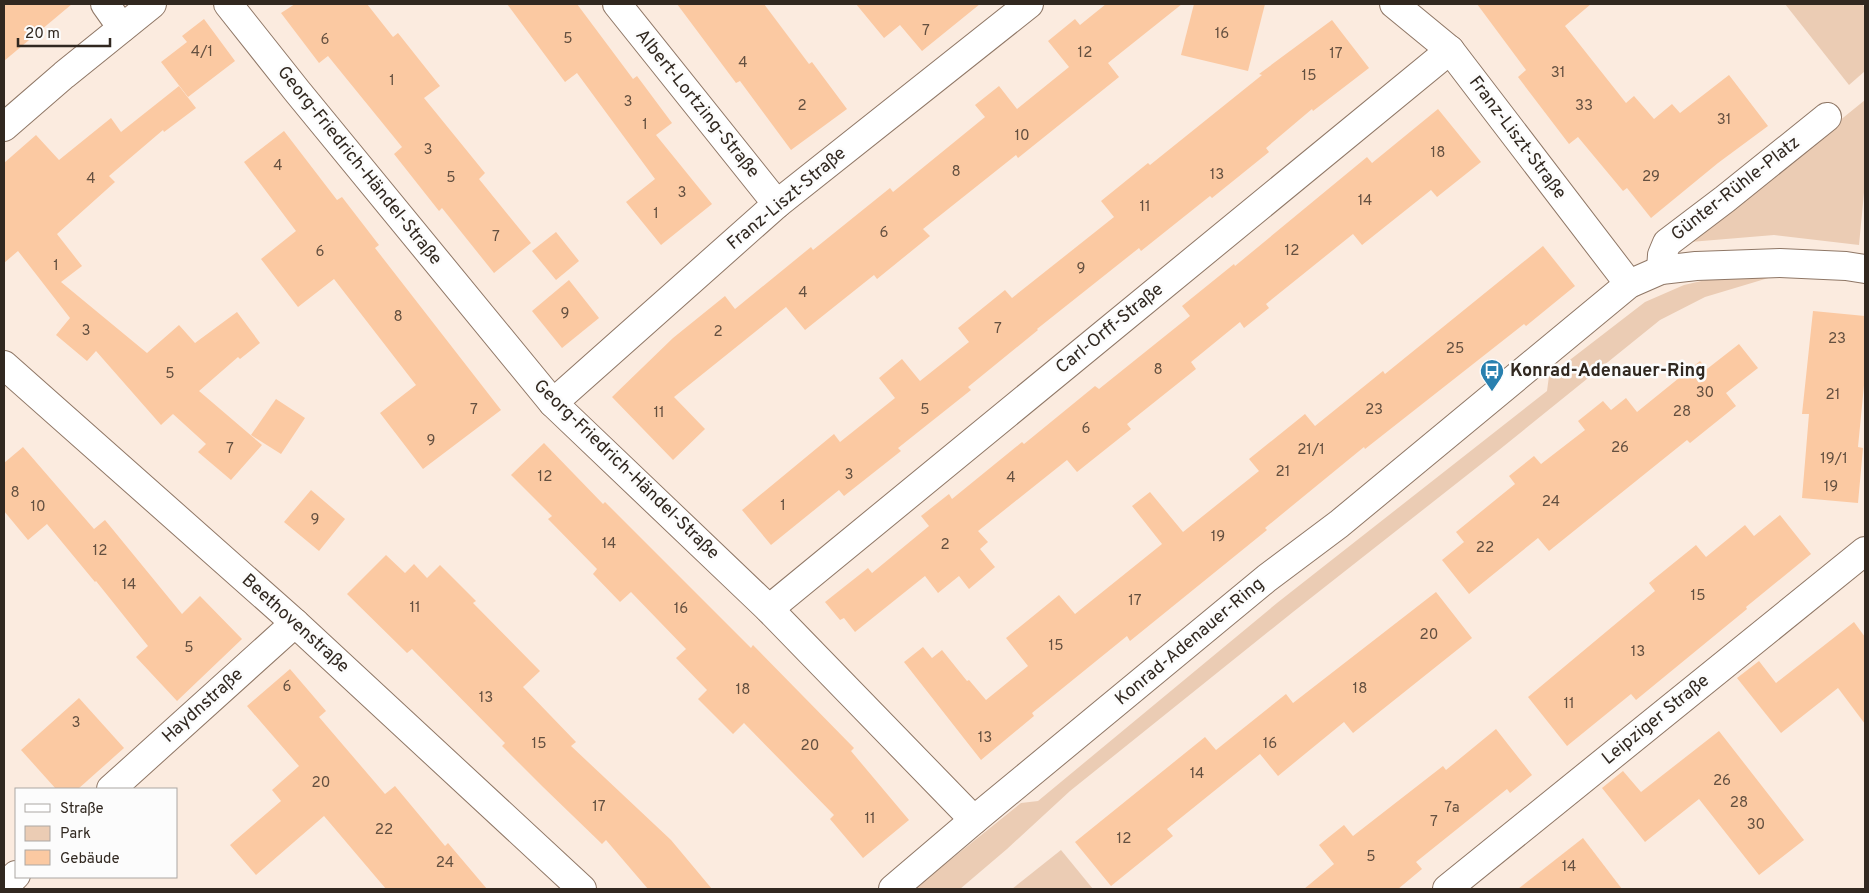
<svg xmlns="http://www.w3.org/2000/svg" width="1869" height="893" viewBox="0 0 1869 893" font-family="Overpass,sans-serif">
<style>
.green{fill:#ebccb4}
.building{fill:#fbc9a2}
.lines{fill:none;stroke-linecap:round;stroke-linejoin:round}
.minor-casing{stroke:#8f7766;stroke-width:30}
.minor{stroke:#fff;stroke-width:28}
.labels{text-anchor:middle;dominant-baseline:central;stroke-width:5;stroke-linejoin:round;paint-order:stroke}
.number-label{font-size:15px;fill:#645040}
.street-label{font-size:18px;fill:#312820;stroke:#fcfcfc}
.poi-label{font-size:18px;font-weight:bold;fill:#312820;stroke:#fcfcfc;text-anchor:start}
</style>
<rect width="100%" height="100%" fill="#fbebdf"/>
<g class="green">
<polygon points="1785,4 1862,4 1865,8 1865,71 1849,85"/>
<polygon points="1865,100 1865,182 1859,245 1774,235 1690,242"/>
<polygon points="1723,276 1775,276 1705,297 1660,320 1499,450 1293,612 1070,791 1007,849 960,889 914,889 1021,803 1038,801 1277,603 1547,391 1549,376 1645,302 1684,285"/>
<polygon points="1061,850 1093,889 1012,889"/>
</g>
<g class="building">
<polygon points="4,4 72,4 4,61"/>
<polygon points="295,4 367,4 393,37 398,33 440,86 424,98 485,173 479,179 531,243 494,273 442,208 439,211 394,154 402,147 328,56 319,63 281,13"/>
<polygon points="507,4 577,4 633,79 637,76 672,123 656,135 712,204 661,245 626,202 655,179 577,73 565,82"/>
<polygon points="677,4 764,4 809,64 812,62 847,109 791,150 740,81 736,83"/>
<polygon points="856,4 980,4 922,51 900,25 884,38"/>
<polygon points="1106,4 1182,4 1108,63 1119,77 1018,158 1016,155 923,229 930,236 877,279 874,275 805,330 786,307 674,397 705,429 673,460 612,397 673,338 725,296 735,309 811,247 813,250 890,188 893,192 985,117 975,105 999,86 1017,109 1069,67 1048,41 1075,19 1080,25"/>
<polygon points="1194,4 1265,4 1248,71 1181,55"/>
<polygon points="1477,4 1591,4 1565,26 1626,103 1634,96 1654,119 1672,104 1680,113 1729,75 1768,126 1718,163 1651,218 1627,188 1623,191 1578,137 1569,144 1518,77 1526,70"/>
<polygon points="204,19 235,61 188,97 161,62 187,42 182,36"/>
<polygon points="1332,20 1369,68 1313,111 1312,109 1266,148 1269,152 1212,198 1210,196 1141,251 1139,248 1037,329 1038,330 968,387 971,390 898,448 901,451 844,496 839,490 771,545 742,510 834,434 840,442 895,398 879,378 902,359 920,381 969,342 958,328 1005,290 1012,298 1114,217 1101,201 1148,163 1150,165 1262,75 1259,74"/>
<polygon points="179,86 196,108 164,132 163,130 109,176 115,182 57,234 82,266 61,282 147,353 179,325 195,343 237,312 260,343 240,359 238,357 199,391 262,445 231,480 198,452 206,444 173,414 161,425 96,351 87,361 56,335 70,318 18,251 4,263 4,163 36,135 59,160 111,118 121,132"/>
<polygon points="1438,109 1481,162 1437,197 1431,190 1362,245 1353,234 1266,304 1269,308 1244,328 1240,322 1191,362 1196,369 1127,424 1131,429 1077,472 1067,460 978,531 988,542 980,549 995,567 969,589 959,576 938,593 925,576 855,632 844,618 840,620 825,602 868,568 872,573 929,526 921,516 949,494 952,499 1022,442 1024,444 1095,386 1099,389 1190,316 1182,306 1234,264 1235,266 1367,157 1372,163"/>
<polygon points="284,131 337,200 342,197 379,245 375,248 501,410 423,469 380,413 416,385 334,279 298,307 261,259 296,231 244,162"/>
<polygon points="556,232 579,261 556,280 532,251"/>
<polygon points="1543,246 1575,286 1526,326 1524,324 1365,449 1364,447 1265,528 1267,530 1130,641 1127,636 1032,713 1034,716 981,760 904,662 923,647 932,658 942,650 967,681 969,680 986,700 1028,666 1006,638 1059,595 1075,614 1162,544 1132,506 1150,492 1183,532 1259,471 1249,459 1305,414 1315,426 1383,371 1385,374"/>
<polygon points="569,280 599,318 562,348 532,311"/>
<polygon points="1813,311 1865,316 1865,375 1858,447 1863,448 1858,503 1802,498 1809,414 1802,414"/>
<polygon points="1739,344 1758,368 1726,393 1736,406 1690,443 1687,440 1549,551 1538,538 1469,594 1442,560 1464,542 1456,532 1515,484 1509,476 1534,456 1541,464 1585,430 1578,421 1603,401 1611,410 1626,398 1637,412 1700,361 1707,369"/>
<polygon points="276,399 305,418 281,454 251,435"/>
<polygon points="544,443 603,504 605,502 751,648 753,645 854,748 851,751 909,820 863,858 830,819 834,815 744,723 733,734 698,699 707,690 676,658 686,649 631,592 620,602 593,574 597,569 548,519 552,516 511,475"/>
<polygon points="23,447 94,529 105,520 182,614 200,596 242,639 177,701 136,657 148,646 96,581 95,582 47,524 28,540 4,511 4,463"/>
<polygon points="311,490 345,519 319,551 284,522"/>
<polygon points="1780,515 1811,554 1746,607 1747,609 1636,700 1631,694 1567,746 1528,697 1655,591 1649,583 1696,545 1706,557 1745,525 1754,536"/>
<polygon points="386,555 405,573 414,564 427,578 440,565 476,601 473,603 540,671 523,687 576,742 571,746 671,840 712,889 648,889 606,840 602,844 543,787 502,746 505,743 412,649 407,653 347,594"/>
<polygon points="1436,592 1472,638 1353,733 1344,722 1278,776 1260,754 1167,829 1173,836 1111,886 1075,842 1205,737 1216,750 1286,694 1293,703"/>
<polygon points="1854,622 1865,637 1865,724 1838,688 1781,733 1737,678 1759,661 1776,683"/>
<polygon points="290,669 326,711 319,717 385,794 395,786 445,846 448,843 487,889 386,889 324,816 256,875 230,845 281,801 272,790 299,766 247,706"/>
<polygon points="79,698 124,748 78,789 56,789 21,750"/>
<polygon points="1496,729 1532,775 1510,793 1507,789 1416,862 1422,869 1398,889 1304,889 1334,864 1319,845 1344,825 1353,836 1443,766 1446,770"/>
<polygon points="1719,731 1804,840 1759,875 1699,799 1645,842 1602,788 1623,771 1641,792"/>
<polygon points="1583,838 1622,889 1518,889"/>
</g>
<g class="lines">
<g class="minor-casing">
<g id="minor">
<polyline points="105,4 122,28"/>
<polyline points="228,4 297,91 553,403 769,609 974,820"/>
<polyline points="617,4 777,204"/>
<polyline points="1394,4 1450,50 1629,284"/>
<polyline points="4,127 64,75 152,4"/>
<polyline points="1661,270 1662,255 1667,243 1725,199 1827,117"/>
<polyline points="4,365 295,623 582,889"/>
<polyline points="553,403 777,204 1029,4"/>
<polyline points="769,609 1450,50"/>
<polyline points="111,789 295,623"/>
<polyline points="4,887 16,875"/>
<polyline points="893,889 974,820 1267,578 1339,524 1629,284 1661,270 1696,266 1780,263 1846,266 1865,269"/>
<polyline points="1447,889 1865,551"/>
</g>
</g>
<use href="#minor" class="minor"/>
</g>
<defs>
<g id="bus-pin" transform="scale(1.25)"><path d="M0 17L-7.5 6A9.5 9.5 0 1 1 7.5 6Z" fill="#2980af" stroke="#fcfcfc"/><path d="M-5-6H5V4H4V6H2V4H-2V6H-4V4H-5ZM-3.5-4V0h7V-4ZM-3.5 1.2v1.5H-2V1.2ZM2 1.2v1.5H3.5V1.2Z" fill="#fff"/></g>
</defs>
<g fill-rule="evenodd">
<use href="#bus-pin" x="1492" y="371"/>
</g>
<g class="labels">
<g class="number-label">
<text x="926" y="31">7</text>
<text x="1222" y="34">16</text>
<text x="568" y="39">5</text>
<text x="325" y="40">6</text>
<text x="202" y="52">4/1</text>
<text x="1085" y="53">12</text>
<text x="1336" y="54">17</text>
<text x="743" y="63">4</text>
<text x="1558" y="73">31</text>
<text x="1309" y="76">15</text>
<text x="392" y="81">1</text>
<text x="628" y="102">3</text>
<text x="802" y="106">2</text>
<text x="1584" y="106">33</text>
<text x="1724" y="120">31</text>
<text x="645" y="125">1</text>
<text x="1022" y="136">10</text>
<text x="428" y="150">3</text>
<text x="1438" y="153">18</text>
<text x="278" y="166">4</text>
<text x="956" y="172">8</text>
<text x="1217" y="175">13</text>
<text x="1651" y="177">29</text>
<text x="451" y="178">5</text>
<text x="91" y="179">4</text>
<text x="682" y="193">3</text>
<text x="1365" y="201">14</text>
<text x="1145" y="207">11</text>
<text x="656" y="214">1</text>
<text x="884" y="233">6</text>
<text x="496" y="237">7</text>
<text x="1292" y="251">12</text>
<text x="320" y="252">6</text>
<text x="56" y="266">1</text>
<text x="1081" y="269">9</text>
<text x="803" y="293">4</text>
<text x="565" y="314">9</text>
<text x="398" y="317">8</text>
<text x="998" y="329">7</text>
<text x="86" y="331">3</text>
<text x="718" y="332">2</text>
<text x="1837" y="339">23</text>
<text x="1455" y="349">25</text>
<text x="1158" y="370">8</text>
<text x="170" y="374">5</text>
<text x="1705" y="393">30</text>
<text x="1833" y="395">21</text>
<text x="474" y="410">7</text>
<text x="925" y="410">5</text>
<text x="1374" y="410">23</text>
<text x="1682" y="412">28</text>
<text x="659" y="413">11</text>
<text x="1086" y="429">6</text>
<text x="431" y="441">9</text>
<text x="1620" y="448">26</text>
<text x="230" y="449">7</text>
<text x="1311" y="450">21/1</text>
<text x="1834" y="459">19/1</text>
<text x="1283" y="472">21</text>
<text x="849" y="475">3</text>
<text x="545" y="477">12</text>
<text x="1011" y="478">4</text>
<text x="1831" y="487">19</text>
<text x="15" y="493">8</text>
<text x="1551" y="502">24</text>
<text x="783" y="506">1</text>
<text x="38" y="507">10</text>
<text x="315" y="520">9</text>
<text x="1218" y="537">19</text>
<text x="609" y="544">14</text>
<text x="945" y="545">2</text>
<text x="1485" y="548">22</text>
<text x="100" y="551">12</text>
<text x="129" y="585">14</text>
<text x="1698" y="596">15</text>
<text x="1135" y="601">17</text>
<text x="415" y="608">11</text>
<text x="681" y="609">16</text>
<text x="1429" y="635">20</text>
<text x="1056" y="646">15</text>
<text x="189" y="648">5</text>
<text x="1638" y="652">13</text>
<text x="287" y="687">6</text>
<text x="1360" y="689">18</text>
<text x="743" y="690">18</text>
<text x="486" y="698">13</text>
<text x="1569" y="704">11</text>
<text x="76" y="723">3</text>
<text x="985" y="738">13</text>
<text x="539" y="744">15</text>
<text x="1270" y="744">16</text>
<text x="810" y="746">20</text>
<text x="1197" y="774">14</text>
<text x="1722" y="781">26</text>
<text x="321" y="783">20</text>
<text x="1739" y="803">28</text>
<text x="599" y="807">17</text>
<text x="1452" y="808">7a</text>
<text x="870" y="819">11</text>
<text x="1434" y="822">7</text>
<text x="1756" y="825">30</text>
<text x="384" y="830">22</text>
<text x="1124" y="839">12</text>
<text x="1371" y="857">5</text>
<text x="445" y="863">24</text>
<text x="1569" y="867">14</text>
</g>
<g class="street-label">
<text transform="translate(697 104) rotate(51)">Albert-Lortzing-Straße</text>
<text transform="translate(1517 138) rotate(53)">Franz-Liszt-Straße</text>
<text transform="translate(359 166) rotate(51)">Georg-Friedrich-Händel-Straße</text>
<text transform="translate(1736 189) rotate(-38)">Günter-Rühle-Platz</text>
<text transform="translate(787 199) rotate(-40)">Franz-Liszt-Straße</text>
<text transform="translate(1110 329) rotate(-39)">Carl-Orff-Straße</text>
<text transform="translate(626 470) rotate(44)">Georg-Friedrich-Händel-Straße</text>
<text transform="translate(295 624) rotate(42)">Beethovenstraße</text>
<text transform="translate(1190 642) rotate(-40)">Konrad-Adenauer-Ring</text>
<text transform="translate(203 706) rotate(-42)">Haydnstraße</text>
<text transform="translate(1656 720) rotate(-39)">Leipziger Straße</text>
</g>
<g class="poi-label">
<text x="1510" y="371">Konrad-Adenauer-Ring</text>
</g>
</g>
<rect width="1869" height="893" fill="none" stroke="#312820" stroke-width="10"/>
<rect x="15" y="788" width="162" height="90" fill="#fcfcfc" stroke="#aba7a4"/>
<rect x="25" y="804" width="25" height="8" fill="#ffffff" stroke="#aba7a4"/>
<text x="60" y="813" font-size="15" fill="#312820">Straße</text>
<rect x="25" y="826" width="25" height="15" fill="#ebccb4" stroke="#aba7a4"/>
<text x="60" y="838" font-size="15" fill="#312820">Park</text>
<rect x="25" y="850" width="25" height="15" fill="#fbc9a2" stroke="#aba7a4"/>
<text x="60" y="863" font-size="15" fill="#312820">Gebäude</text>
<path d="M18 38v8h92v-8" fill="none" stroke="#312820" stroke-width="2.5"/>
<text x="25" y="38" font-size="15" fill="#312820" stroke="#fcfcfc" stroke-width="4" paint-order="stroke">20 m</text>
</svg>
